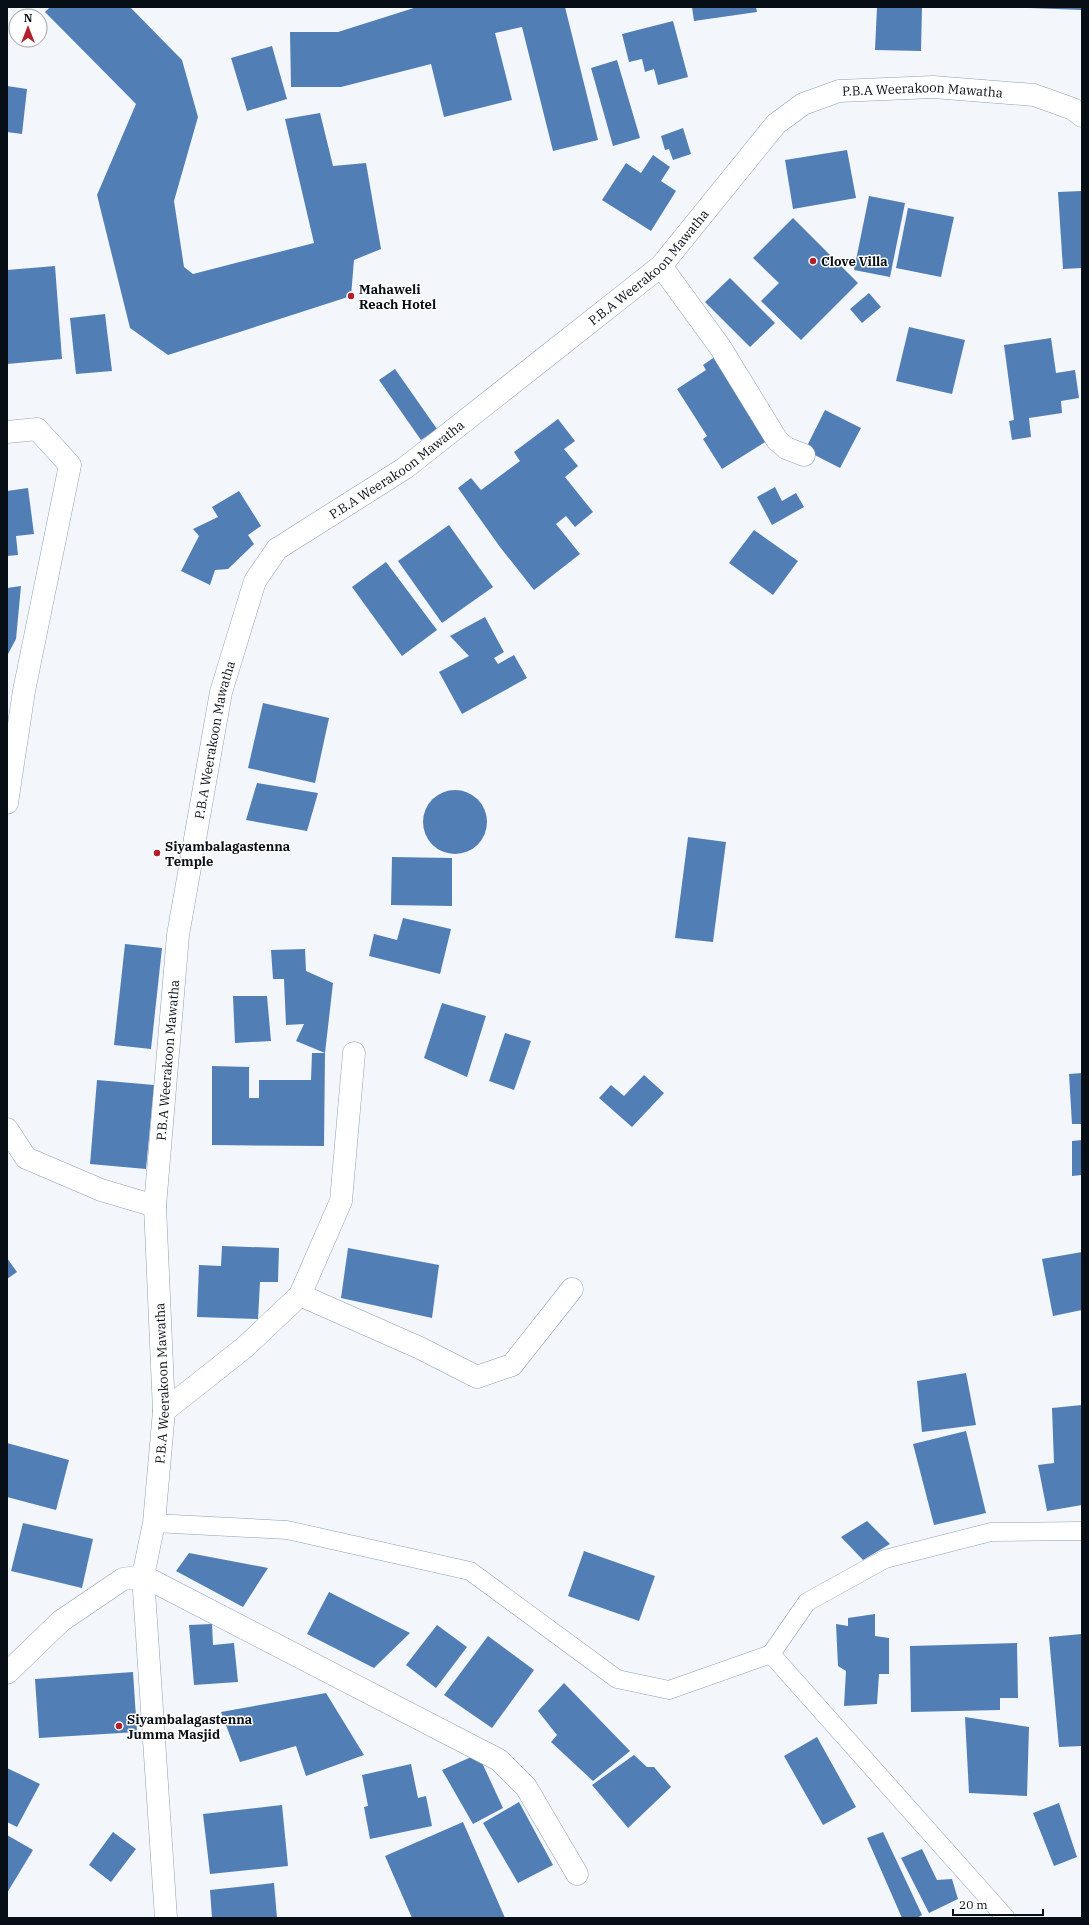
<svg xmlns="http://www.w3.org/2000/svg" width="1089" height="1925" viewBox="0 0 1089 1925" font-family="'IBM Plex Serif',serif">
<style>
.building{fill:#517eb5}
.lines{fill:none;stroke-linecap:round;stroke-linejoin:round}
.lane-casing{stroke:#8ea0b7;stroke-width:19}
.street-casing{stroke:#8ea0b7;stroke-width:23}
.secondary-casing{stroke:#8ea0b7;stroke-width:23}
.lane{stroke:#fff;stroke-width:18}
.street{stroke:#fff;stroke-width:22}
.secondary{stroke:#fff;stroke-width:22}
.poi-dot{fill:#b2202a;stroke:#fff;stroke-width:1.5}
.labels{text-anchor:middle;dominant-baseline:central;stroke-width:3;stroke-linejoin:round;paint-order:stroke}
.street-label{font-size:13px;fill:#080e16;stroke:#fff}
.poi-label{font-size:13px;font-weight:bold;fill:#080e16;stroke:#fff;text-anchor:start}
</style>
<rect width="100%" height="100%" fill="#f3f7fc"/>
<g class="building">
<polygon points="50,7 130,7 182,60 198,117 174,201 184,267 193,274 314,243 285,119 320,113 333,166 366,163 381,249 354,260 351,296 168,355 130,328 97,195 136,104 45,12"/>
<polygon points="417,7 565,7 598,140 553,151 522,27 495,33 512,100 444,117 431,64 341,87 291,87 290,32 338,32"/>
<polygon points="692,7 756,7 757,12 694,21"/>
<polygon points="877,7 922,7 921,51 875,50"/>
<polygon points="1030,7 1082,7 1082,10 1030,8"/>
<polygon points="673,21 688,77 658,85 654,69 645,72 642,59 629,62 622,34"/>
<polygon points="272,46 287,99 247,111 231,58"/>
<polygon points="617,60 640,138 613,146 591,68"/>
<polygon points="7,86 27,89 22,134 7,132"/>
<polygon points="683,128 691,154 673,160 669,149 665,150 661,136"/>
<polygon points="847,150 856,198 793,209 785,160"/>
<polygon points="653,155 670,167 661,181 676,191 651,231 602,200 626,163 641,173"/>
<polygon points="1082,191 1082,268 1063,269 1058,192"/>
<polygon points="869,196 905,203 890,277 854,270"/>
<polygon points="908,208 954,217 941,277 896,268"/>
<polygon points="793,218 858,283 801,340 761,301 779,283 753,258"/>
<polygon points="55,266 62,359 7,364 7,270"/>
<polygon points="730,278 775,323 750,347 705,302"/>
<polygon points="869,293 881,307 862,323 850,309"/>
<polygon points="105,314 112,371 76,374 70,318"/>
<polygon points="909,327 965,340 952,394 896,381"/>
<polygon points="1051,338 1056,373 1075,370 1079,398 1061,401 1062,413 1029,418 1031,437 1012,440 1009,421 1014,420 1004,345"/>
<polygon points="719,354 773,437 722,469 703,439 707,436 677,389 706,370 703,365"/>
<polygon points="395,369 437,429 421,440 379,380"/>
<polygon points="825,410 861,428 840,468 805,450"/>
<polygon points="558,419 575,441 564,449 578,466 565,477 593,512 575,527 566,516 556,524 580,554 534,590 500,547 458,488 471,478 481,490 520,461 514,452"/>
<polygon points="775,487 782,501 796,493 804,507 772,525 757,497"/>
<polygon points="28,488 34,534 16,536 18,555 7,556 7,491"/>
<polygon points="239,491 261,526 248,535 254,544 228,569 215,570 210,585 181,571 199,536 193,529 218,517 212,507"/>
<polygon points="449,525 493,587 442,623 398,561"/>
<polygon points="754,530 798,561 773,595 729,563"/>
<polygon points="386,562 437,630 402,656 352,587"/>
<polygon points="21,586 16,639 7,656 7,588"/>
<polygon points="485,617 504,652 494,658 498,664 514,655 527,678 462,714 439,672 469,656 450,636"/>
<polygon points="263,703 329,718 315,783 248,768"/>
<polygon points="257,783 318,793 307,831 246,820"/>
<circle cx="455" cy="822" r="32"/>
<polygon points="688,837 726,842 713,942 675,938"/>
<polygon points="392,857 452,858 452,906 391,905"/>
<polygon points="403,918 451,929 440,974 369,956 374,934 397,940"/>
<polygon points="125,944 162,948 151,1049 114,1045"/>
<polygon points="305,949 306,971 333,983 325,1053 324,1146 212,1145 212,1066 249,1067 249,1098 259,1098 259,1080 311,1080 312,1053 325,1053 296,1041 304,1024 286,1025 284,979 273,979 271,950"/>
<polygon points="233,996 267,996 271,1041 235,1043"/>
<polygon points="442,1003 486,1016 467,1077 424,1058"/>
<polygon points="505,1033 531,1041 514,1090 489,1081"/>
<polygon points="1082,1073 1082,1124 1072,1124 1069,1074"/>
<polygon points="644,1075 664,1093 632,1127 599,1098 611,1085 624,1096"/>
<polygon points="97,1080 154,1085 146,1169 90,1164"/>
<polygon points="1082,1140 1082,1175 1072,1176 1072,1141"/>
<polygon points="222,1246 279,1248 278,1282 260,1282 258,1319 197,1317 199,1265 221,1266"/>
<polygon points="348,1248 439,1265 432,1318 341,1298"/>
<polygon points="1082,1252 1082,1310 1053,1316 1042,1259"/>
<polygon points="7,1258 17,1272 7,1279"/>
<polygon points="966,1373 976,1425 922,1432 917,1381"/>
<polygon points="1082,1405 1082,1505 1047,1511 1038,1465 1054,1463 1052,1408"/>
<polygon points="966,1431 986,1513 934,1525 913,1444"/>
<polygon points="7,1443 69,1460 56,1510 7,1497"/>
<polygon points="867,1521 890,1544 863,1560 841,1537"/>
<polygon points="23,1523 93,1539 82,1588 11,1571"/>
<polygon points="584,1551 655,1576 639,1621 568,1596"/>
<polygon points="189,1553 268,1568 243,1607 176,1571"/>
<polygon points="329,1592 410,1633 374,1668 307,1634"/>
<polygon points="875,1614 875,1636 889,1638 889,1674 879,1674 877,1704 844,1706 846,1671 838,1666 836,1624 848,1626 848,1618"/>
<polygon points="212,1624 213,1645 234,1643 238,1682 194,1685 189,1625"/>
<polygon points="437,1625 467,1647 436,1688 406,1665"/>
<polygon points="1082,1634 1082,1746 1059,1747 1049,1637"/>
<polygon points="488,1636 534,1670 492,1728 444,1695"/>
<polygon points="1017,1643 1018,1698 1000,1698 1000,1710 911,1712 910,1646"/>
<polygon points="133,1672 137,1732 39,1738 35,1679"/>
<polygon points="564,1683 630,1751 593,1781 551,1742 557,1735 538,1711"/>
<polygon points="326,1693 364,1755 306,1776 296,1746 240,1762 221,1712"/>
<polygon points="965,1717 1029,1727 1027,1796 969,1793"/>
<polygon points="817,1737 856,1807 823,1825 784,1756"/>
<polygon points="478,1754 503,1808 473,1824 442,1770"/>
<polygon points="634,1755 647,1767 654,1767 671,1787 628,1828 592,1785"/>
<polygon points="411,1764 418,1798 426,1796 432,1826 370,1839 364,1807 368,1806 362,1775"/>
<polygon points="7,1768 40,1784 17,1827 7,1822"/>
<polygon points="519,1802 553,1865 518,1883 483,1823"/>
<polygon points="1059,1803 1077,1857 1054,1866 1033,1813"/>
<polygon points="282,1805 288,1866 210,1874 203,1814"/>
<polygon points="463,1822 505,1918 412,1918 385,1856"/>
<polygon points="113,1832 136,1849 111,1882 89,1865"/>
<polygon points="883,1832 922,1915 917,1918 902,1918 867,1838"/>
<polygon points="7,1835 33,1850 7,1893"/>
<polygon points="922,1849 937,1880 952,1879 958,1899 929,1913 901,1858"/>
<polygon points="274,1883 277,1918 212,1918 210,1890"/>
</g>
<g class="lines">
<g class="lane-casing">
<g id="lane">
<polyline points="154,1523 287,1530 470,1571 617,1679 669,1690 771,1654 807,1602 885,1559 991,1532 1082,1531"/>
<polyline points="771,1654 1006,1918"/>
</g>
</g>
<g class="street-casing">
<g id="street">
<polyline points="661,266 720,347 777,440 786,448 804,455"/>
<polyline points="7,432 37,429 70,465 24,691 7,803"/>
<polyline points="7,1129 26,1158 101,1190 155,1206"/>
<polyline points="300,1295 420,1348 477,1377 512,1365 572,1289"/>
<polyline points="164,1411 245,1347 300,1295 341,1201 354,1053"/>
<polyline points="7,1673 61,1621 123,1579 143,1576 499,1760 526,1787 577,1874"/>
</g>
</g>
<g class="secondary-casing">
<g id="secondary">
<path id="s1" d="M166 1918 143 1576 154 1523 164 1411 155 1206 178 935 221 692 255 581 277 549 405 468 661 266 776 124 803 104 839 91 933 87 1034 95 1073 109 1082 116"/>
</g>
</g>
<use href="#lane" class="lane"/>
<use href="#street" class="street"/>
<use href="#secondary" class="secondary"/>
</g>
<g class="poi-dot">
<circle cx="813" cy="261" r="4"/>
<circle cx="351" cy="296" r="4"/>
<circle cx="157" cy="853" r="4"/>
<circle cx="119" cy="1726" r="4"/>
</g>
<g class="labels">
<g class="street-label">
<text stroke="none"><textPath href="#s1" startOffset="2204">P.B.A Weerakoon Mawatha</textPath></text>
<text stroke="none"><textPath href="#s1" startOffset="1856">P.B.A Weerakoon Mawatha</textPath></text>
<text stroke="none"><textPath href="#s1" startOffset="1532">P.B.A Weerakoon Mawatha</textPath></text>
<text stroke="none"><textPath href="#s1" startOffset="1185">P.B.A Weerakoon Mawatha</textPath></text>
<text stroke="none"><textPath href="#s1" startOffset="861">P.B.A Weerakoon Mawatha</textPath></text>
<text stroke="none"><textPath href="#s1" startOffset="537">P.B.A Weerakoon Mawatha</textPath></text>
</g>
<g class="poi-label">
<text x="821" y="261">Clove Villa</text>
<text x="359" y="289">Mahaweli<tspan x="359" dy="15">Reach Hotel</tspan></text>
<text x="165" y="846">Siyambalagastenna<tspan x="165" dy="15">Temple</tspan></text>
<text x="127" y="1719">Siyambalagastenna<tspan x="127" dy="15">Jumma Masjid</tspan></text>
</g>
</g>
<rect width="1089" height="1925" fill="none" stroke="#080e16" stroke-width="16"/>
<g transform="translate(28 28)"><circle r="19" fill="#ffffff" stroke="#9c9fa2"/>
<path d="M0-3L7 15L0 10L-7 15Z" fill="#b2202a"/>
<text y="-6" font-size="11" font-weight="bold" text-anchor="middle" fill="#080e16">N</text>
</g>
<path d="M953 1909v6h90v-6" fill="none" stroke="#080e16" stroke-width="2"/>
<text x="959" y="1909" font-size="12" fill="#080e16" stroke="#ffffff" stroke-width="3" paint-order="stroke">20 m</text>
</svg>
